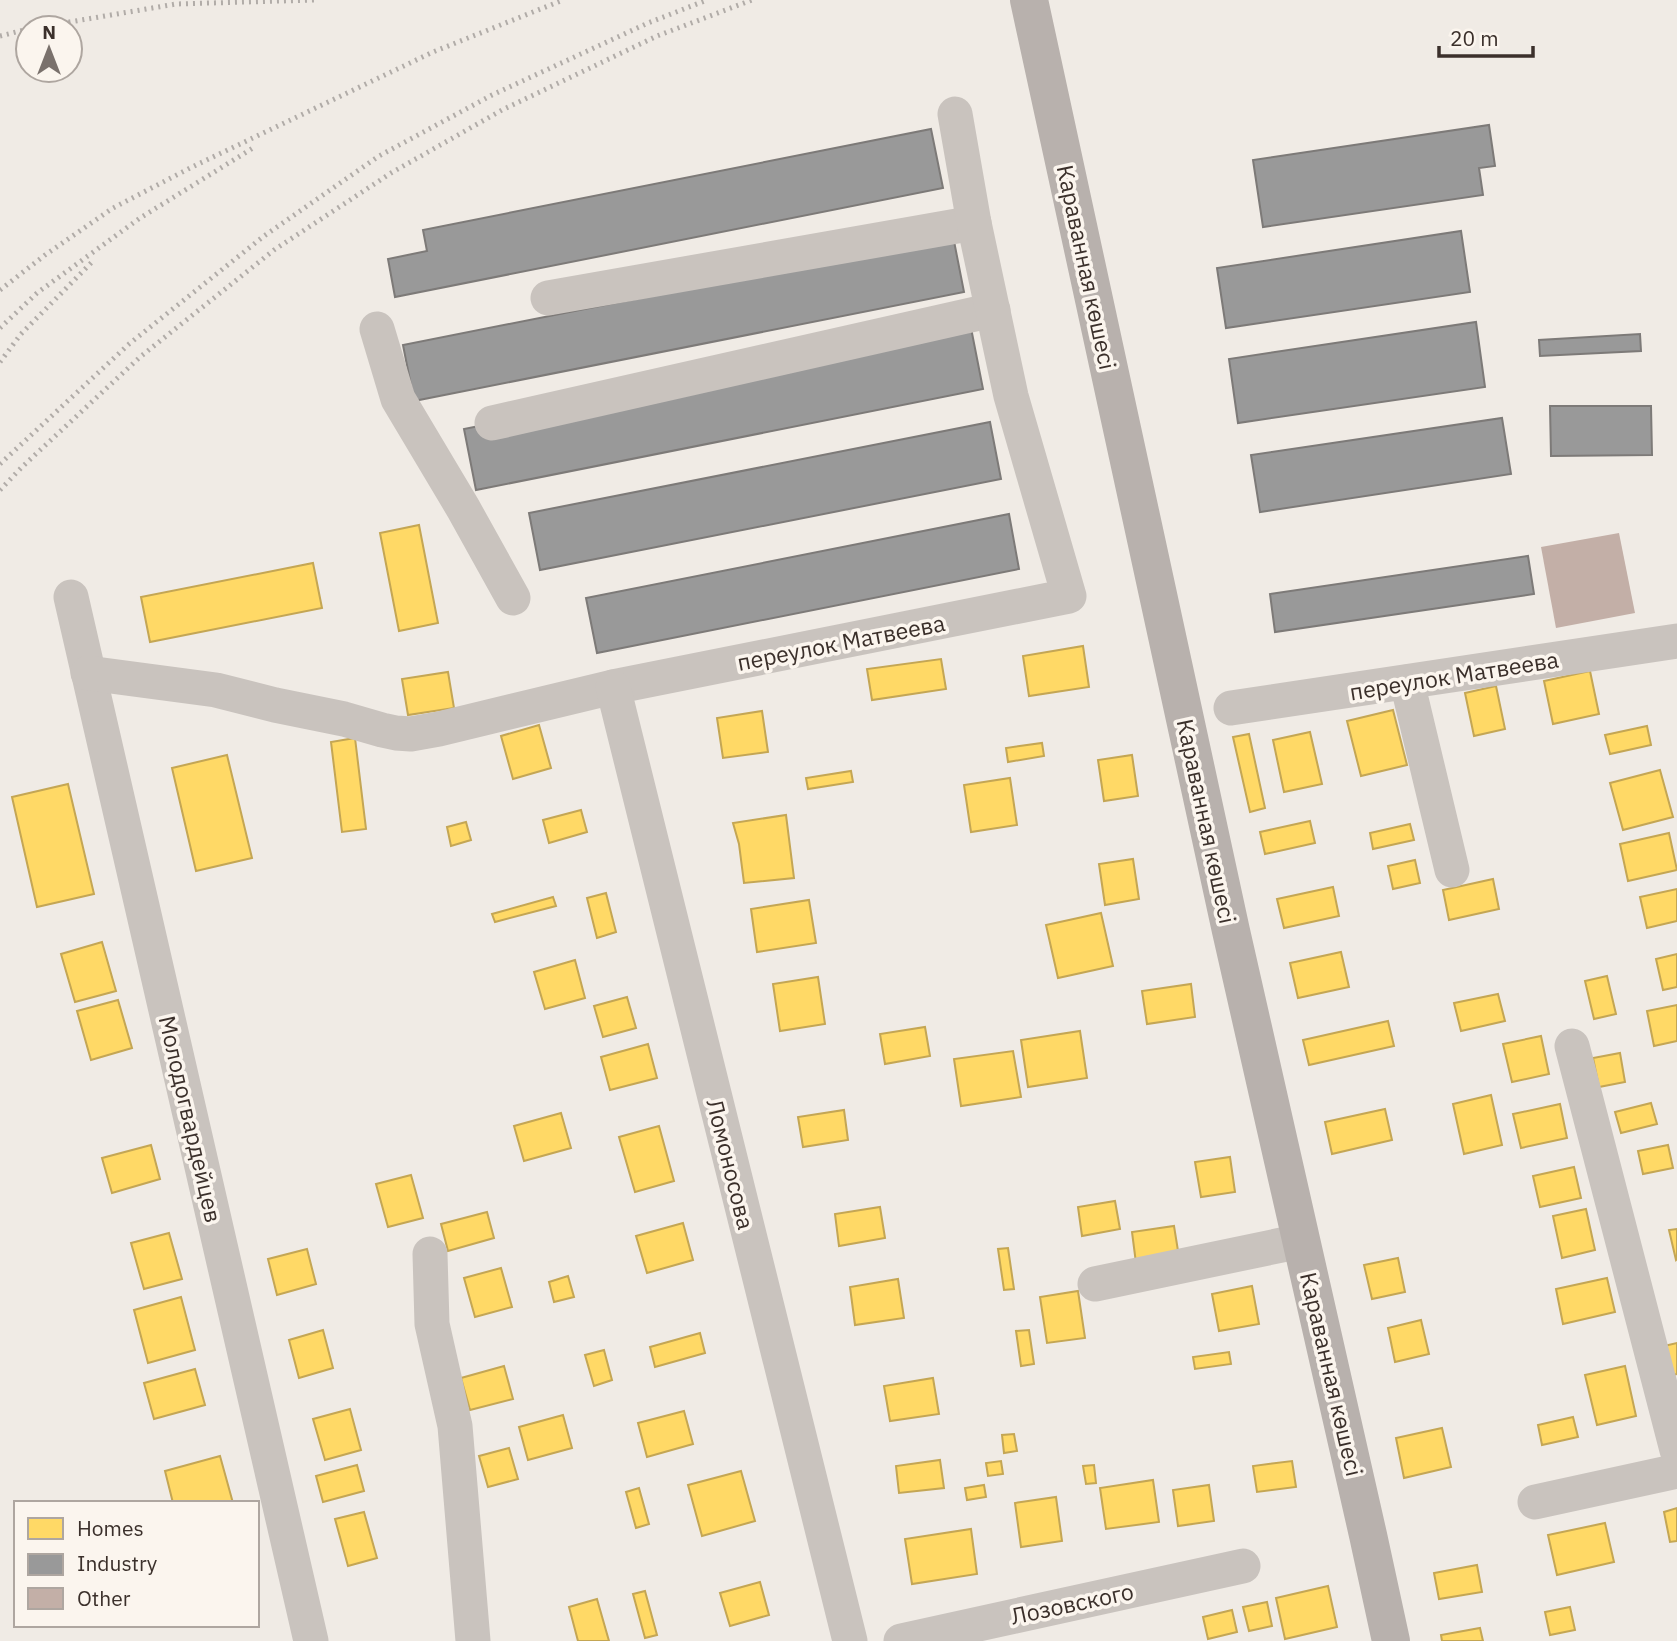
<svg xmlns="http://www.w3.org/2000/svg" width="1677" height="1641" viewBox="0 0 1677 1641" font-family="'IBM Plex Sans',sans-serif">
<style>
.homes{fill:#ffd966;stroke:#c4a654;stroke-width:2}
.industry{fill:#999;stroke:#7d7a78;stroke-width:2}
.building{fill:#c3afa7}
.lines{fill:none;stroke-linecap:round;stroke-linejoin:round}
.minor{stroke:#c9c3be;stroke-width:35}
.major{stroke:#b8b1ad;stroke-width:38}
.rail{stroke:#b1aca8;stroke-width:5;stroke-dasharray:2 5;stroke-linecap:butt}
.labels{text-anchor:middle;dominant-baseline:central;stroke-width:7;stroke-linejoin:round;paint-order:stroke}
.street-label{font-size:23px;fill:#3b302b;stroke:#fbf5ee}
</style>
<rect width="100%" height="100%" fill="#f0ebe5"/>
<g class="homes">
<polygon points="419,525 438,623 399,631 380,533"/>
<polygon points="313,563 322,608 150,642 141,597"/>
<polygon points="1083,646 1089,687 1029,696 1023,656"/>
<polygon points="941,659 946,689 872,700 867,669"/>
<polygon points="1590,671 1599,714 1553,724 1544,681"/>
<polygon points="448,672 454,708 408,715 402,679"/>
<polygon points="1496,686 1505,729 1474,736 1465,693"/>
<polygon points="1393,710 1407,765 1361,776 1347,721"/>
<polygon points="762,711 768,752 723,758 717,718"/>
<polygon points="539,725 551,768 513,779 501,736"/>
<polygon points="1647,726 1651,745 1610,754 1605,735"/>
<polygon points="1310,732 1322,784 1284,792 1273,740"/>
<polygon points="1249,734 1265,808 1250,812 1233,737"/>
<polygon points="355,738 366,829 342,832 331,742"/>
<polygon points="1042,743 1044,756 1008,762 1006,748"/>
<polygon points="227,755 252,858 196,871 172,768"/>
<polygon points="1132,755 1138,796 1104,801 1098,760"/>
<polygon points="1660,770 1673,817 1623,830 1610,783"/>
<polygon points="851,771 853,782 808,789 806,778"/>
<polygon points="1010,778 1017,825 971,832 964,785"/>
<polygon points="68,784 94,894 37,907 12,797"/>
<polygon points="581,810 587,832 549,843 543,820"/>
<polygon points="786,815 794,878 744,883 739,844 733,823"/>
<polygon points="1310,821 1315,843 1265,854 1260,832"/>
<polygon points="466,822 471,840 451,846 447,827"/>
<polygon points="1410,824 1414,840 1373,849 1370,833"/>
<polygon points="1669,833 1677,870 1628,881 1620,844"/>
<polygon points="1133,859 1139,899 1105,905 1099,864"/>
<polygon points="1415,860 1420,883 1393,889 1388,866"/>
<polygon points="1493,879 1499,909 1449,920 1443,890"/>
<polygon points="1333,887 1339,916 1284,928 1277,899"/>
<polygon points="1677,889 1677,921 1647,928 1640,897"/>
<polygon points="606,893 616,932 597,938 587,898"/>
<polygon points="553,897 556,906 495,922 492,914"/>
<polygon points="809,900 816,943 757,952 751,909"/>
<polygon points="1101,913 1113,966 1058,978 1046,925"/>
<polygon points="102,942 116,991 75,1002 61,954"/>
<polygon points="1341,952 1349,987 1298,998 1290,963"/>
<polygon points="1677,954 1677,987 1663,990 1656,959"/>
<polygon points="575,960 585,998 545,1009 534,972"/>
<polygon points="1607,976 1616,1014 1594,1019 1585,981"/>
<polygon points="818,977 825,1024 780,1031 773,984"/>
<polygon points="1191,984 1195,1017 1147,1024 1142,991"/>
<polygon points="1498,994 1505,1021 1461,1031 1454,1003"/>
<polygon points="627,997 636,1028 603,1037 594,1006"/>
<polygon points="118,1000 132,1048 91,1060 77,1011"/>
<polygon points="1677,1005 1677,1041 1654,1046 1647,1011"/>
<polygon points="1388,1021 1394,1046 1309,1065 1303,1040"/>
<polygon points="925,1027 930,1056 885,1064 880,1034"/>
<polygon points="1080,1031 1087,1078 1028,1087 1021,1040"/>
<polygon points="1541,1036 1549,1074 1512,1082 1503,1044"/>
<polygon points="648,1044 657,1078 610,1090 601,1057"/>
<polygon points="1013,1051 1021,1097 961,1106 954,1059"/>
<polygon points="1620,1053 1625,1082 1599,1087 1593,1058"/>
<polygon points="1491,1095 1502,1145 1464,1154 1453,1104"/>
<polygon points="1651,1103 1657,1124 1621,1133 1615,1112"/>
<polygon points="1560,1104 1567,1138 1521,1148 1513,1114"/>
<polygon points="1385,1109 1392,1140 1332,1154 1325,1122"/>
<polygon points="844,1110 848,1140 803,1147 798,1117"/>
<polygon points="561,1113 571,1148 524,1161 514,1126"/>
<polygon points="659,1126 674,1181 635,1192 619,1137"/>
<polygon points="151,1145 160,1179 112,1193 102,1158"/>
<polygon points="1668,1145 1673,1168 1643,1174 1638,1151"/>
<polygon points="1230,1157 1235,1192 1201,1197 1195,1162"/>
<polygon points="1574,1167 1581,1198 1540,1207 1533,1176"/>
<polygon points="411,1175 423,1218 388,1227 376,1184"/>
<polygon points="1115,1201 1120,1229 1082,1236 1078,1207"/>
<polygon points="880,1207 885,1238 839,1246 835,1214"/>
<polygon points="1586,1209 1595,1250 1562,1258 1553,1216"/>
<polygon points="487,1212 494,1238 448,1251 441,1224"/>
<polygon points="683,1223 693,1260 647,1273 636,1236"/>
<polygon points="1174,1226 1179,1257 1136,1263 1132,1232"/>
<polygon points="1677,1229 1677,1259 1676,1260 1669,1230"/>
<polygon points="169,1233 182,1279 144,1289 131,1243"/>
<polygon points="1008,1248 1014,1289 1004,1290 998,1249"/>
<polygon points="307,1249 316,1284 277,1295 268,1259"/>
<polygon points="1398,1258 1405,1292 1372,1299 1364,1265"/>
<polygon points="501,1268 512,1307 475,1317 464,1278"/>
<polygon points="568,1276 574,1297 554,1302 549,1282"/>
<polygon points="1607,1278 1615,1312 1563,1324 1556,1289"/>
<polygon points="898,1279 904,1318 855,1325 850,1287"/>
<polygon points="1252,1286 1259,1324 1219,1331 1212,1294"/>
<polygon points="1078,1291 1085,1338 1047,1343 1040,1297"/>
<polygon points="181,1297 195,1350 148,1363 134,1310"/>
<polygon points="1421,1320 1429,1354 1395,1362 1388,1328"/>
<polygon points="323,1330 333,1368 299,1378 289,1340"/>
<polygon points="1029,1330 1034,1364 1021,1366 1016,1331"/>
<polygon points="700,1333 705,1353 655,1367 650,1347"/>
<polygon points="1677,1343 1677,1374 1670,1376 1664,1346"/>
<polygon points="604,1350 612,1380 594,1386 585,1355"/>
<polygon points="1229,1352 1231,1364 1195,1369 1193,1357"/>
<polygon points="504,1366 513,1399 470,1410 461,1378"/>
<polygon points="1625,1366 1636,1416 1597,1425 1585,1375"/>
<polygon points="195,1369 205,1405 154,1419 144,1383"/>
<polygon points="933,1378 939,1414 890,1421 884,1386"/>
<polygon points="350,1409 361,1450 325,1460 313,1419"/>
<polygon points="684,1411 693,1444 647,1457 638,1423"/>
<polygon points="563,1415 572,1448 528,1460 519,1427"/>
<polygon points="1573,1417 1578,1437 1542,1445 1538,1425"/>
<polygon points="1442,1428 1451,1467 1404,1478 1396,1438"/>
<polygon points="1014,1434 1017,1451 1004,1453 1002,1435"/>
<polygon points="509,1448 518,1479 488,1487 479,1456"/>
<polygon points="220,1456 233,1503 173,1503 165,1471"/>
<polygon points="940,1460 944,1488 899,1493 896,1466"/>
<polygon points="1001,1461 1003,1474 988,1476 986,1463"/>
<polygon points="1292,1461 1296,1487 1257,1492 1253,1466"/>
<polygon points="357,1465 364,1491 323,1502 316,1476"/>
<polygon points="1094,1465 1096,1483 1086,1484 1083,1466"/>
<polygon points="741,1471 755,1521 702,1536 688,1485"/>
<polygon points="1153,1480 1159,1522 1106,1529 1100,1488"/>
<polygon points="984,1485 986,1497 967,1500 965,1488"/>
<polygon points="1209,1485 1214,1521 1178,1526 1173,1490"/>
<polygon points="639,1488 649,1524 636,1528 626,1492"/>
<polygon points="1056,1497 1062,1541 1021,1547 1015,1503"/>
<polygon points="1677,1508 1677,1541 1670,1542 1664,1512"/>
<polygon points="364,1512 377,1558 348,1566 335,1519"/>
<polygon points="1605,1523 1614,1562 1557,1575 1548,1535"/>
<polygon points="971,1529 977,1574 912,1584 905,1539"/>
<polygon points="1477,1565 1482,1592 1439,1599 1434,1573"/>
<polygon points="760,1582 769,1615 730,1626 720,1593"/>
<polygon points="1328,1586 1337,1627 1285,1639 1276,1598"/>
<polygon points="645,1591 657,1635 645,1638 633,1594"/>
<polygon points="597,1599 609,1641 578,1641 569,1607"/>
<polygon points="1267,1602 1272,1626 1249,1631 1243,1607"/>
<polygon points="1570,1607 1575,1630 1550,1635 1545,1612"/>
<polygon points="1232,1610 1237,1632 1208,1639 1203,1617"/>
<polygon points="1480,1628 1483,1641 1442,1641 1441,1635"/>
</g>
<g class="industry">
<polygon points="1489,125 1495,166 1479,168 1483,195 1263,227 1253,160"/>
<polygon points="931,129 943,188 395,297 388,259 427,251 423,230"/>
<polygon points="1461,231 1470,292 1226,328 1217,268"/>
<polygon points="953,236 964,292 414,401 403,345"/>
<polygon points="1476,322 1485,387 1238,423 1229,359"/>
<polygon points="971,328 983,389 476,490 464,429"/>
<polygon points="1640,334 1641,351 1540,356 1539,340"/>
<polygon points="1550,406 1651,406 1652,455 1551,456"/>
<polygon points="1502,418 1511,474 1260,512 1251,455"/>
<polygon points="990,422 1001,479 540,570 529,513"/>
<polygon points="1009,514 1019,569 597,653 586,598"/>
<polygon points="1528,556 1534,594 1275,632 1270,594"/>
</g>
<polygon class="building" points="1619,533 1635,613 1556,628 1541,547"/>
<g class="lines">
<g class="minor">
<polyline points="548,298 974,223"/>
<polyline points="377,329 398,399 463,508 513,598"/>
<polyline points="492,423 993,310"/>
<polyline points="71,597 311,1641"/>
<polyline points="88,673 216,690 275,705 344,719 382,730 396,733 411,734 439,729 613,687 1069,596 1011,396 974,223 955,114"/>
<polyline points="1407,682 1452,870"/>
<polyline points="613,687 850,1641"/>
<polyline points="1231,708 1677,641"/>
<polyline points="1572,1046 1677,1450"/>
<polyline points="430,1254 432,1324 455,1426 473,1641"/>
<polyline points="1095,1284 1301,1241"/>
<polyline points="1535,1502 1677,1471"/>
<polyline points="901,1641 1243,1566"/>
</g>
<polyline class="major" points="1029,0 1231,931 1368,1535 1391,1641"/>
<g class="rail">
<polyline points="34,28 176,4 316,0"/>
<polyline points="0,36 28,29"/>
<polyline points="0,290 45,255 113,208 192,167 433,52 563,0"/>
<polyline points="0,328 37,293 140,218 253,148"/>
<polyline points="0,362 21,334 92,262"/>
<polyline points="0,464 129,344 264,236 379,156 492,95 648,23 707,0"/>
<polyline points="0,490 22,467 140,357 274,250 391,173 502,110 657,36 752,0"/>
</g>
</g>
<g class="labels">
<g class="street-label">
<text transform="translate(1087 267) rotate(78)">Караванная көшесі</text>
<text transform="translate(841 642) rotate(-11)">переулок Матвеева</text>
<text transform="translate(1454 675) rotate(-9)">переулок Матвеева</text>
<text transform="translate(1207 821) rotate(78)">Караванная көшесі</text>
<text transform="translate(191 1119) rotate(77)">Молодогвардейцев</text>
<text transform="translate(731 1164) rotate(76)">Ломоносова</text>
<text transform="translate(1332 1374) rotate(77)">Караванная көшесі</text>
<text transform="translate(1072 1603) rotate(-12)">Лозовского</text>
</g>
</g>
<rect x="14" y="1501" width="245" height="126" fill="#fbf5ee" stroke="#aea6a0" stroke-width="2"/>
<rect x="28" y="1518" width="35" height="21" fill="#ffd966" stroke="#aea6a0" stroke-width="2"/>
<text x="77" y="1536" font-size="21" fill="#3b302b">Homes</text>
<rect x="28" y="1554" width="35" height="21" fill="#999999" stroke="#aea6a0" stroke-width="2"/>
<text x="77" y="1571" font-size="21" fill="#3b302b">Industry</text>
<rect x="28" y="1588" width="35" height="21" fill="#c3afa7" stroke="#aea6a0" stroke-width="2"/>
<text x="77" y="1606" font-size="21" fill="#3b302b">Other</text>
<g transform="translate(49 49)"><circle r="33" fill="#fbf5ee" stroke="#aea6a0" stroke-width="2"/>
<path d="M0-5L12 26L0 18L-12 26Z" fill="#7a716c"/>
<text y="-10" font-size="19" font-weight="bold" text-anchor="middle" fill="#3b302b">N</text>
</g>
<path d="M1439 46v10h94v-10" fill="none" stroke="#3b302b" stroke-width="3.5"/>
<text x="1450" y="46" font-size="21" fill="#3b302b" stroke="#fbf5ee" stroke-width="5" paint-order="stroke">20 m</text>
</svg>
